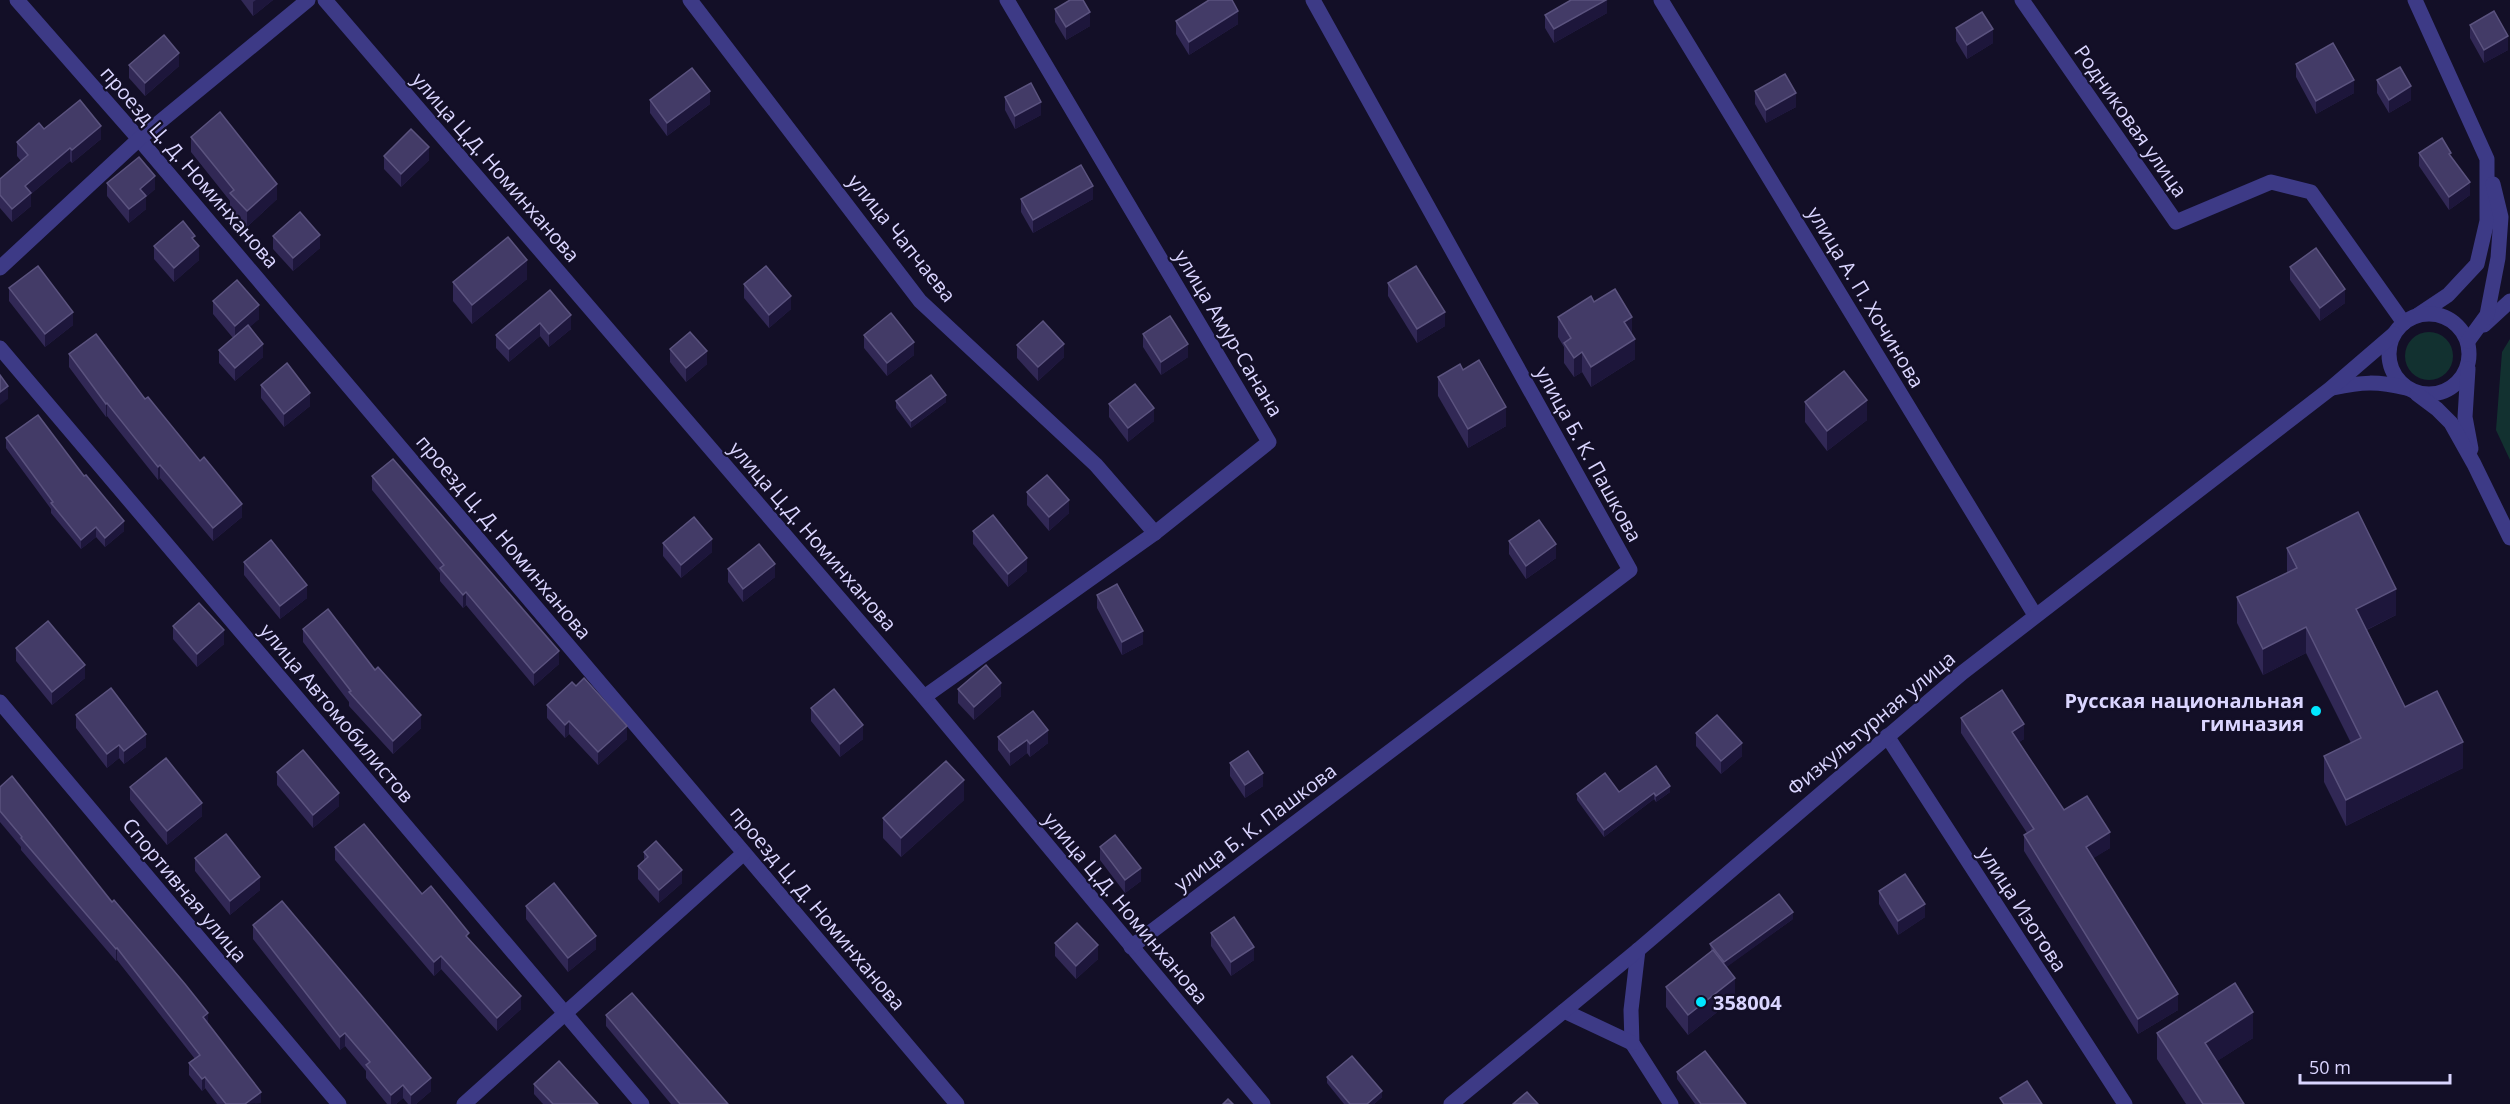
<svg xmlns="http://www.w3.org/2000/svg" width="2510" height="1104" viewBox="0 0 2510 1104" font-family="'Open Sans',sans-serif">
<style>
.green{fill:#123130}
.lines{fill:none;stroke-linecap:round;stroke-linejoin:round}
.minor{stroke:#3d3a86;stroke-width:15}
.wall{fill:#312855}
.shaded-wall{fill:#1d163b}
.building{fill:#433b67;stroke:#5b537f;stroke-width:1.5}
.poi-dot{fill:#01e6ff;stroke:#130f27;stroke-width:2}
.labels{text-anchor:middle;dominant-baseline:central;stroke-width:4.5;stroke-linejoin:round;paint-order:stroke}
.street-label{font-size:20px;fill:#dad5ff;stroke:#130f27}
.poi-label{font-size:20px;font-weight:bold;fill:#dad5ff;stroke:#130f27;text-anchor:end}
</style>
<rect width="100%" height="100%" fill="#130f27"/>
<g class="green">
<circle cx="2429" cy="356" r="24"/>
<polygon points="2510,339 2510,460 2496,430 2502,352"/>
</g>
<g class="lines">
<g class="minor">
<polyline points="17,0 139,139 957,1104"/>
<polyline points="325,0 924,697 1263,1104"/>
<polyline points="690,0 920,301 1096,465 1155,533"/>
<polyline points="1661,0 2035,615"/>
<polyline points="2022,0 2176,222 2271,182 2311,192 2404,323"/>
<polyline points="2415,0 2487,159 2487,221 2477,264 2448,295 2418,315"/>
<polyline points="0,268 139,139 308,0"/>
<circle cx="2429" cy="354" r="40"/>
<polyline points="2484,325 2510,301"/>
<polyline points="2468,341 2487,315 2498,258 2501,217 2493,184"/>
<polyline points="0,348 642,1104"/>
<polyline points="2468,369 2465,417 2471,449"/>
<path d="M2333 388C2362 382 2377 381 2406 388"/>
<polyline points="2417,394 2437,409 2451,423 2474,464 2510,538"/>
<polyline points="924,697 1155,533 1269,442 1007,0"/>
<polyline points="0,702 339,1104"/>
<polyline points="1887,736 2125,1104"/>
<polyline points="1131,947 1630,570 1313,0"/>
<polyline points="1638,950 1631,1010 1632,1043 1671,1104"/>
<polyline points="1564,1011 1632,1043"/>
<polyline points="464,1104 744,853"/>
<polyline points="1451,1104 1638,950 1962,673 2330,389 2394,334"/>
</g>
</g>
<g class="wall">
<polygon points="241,0 273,0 253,16"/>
<polygon points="1055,9 1090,26 1066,40 1055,22"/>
<polygon points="1607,13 1554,43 1545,28 1545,15"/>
<polygon points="1176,21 1238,24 1189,55 1176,34"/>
<polygon points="2470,25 2508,50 2484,63 2470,38"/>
<polygon points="1956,28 1993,43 1967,59 1956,41"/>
<polygon points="2296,64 2354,93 2316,114 2296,77"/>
<polygon points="129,65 179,66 145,96 129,78"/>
<polygon points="2377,80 2411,100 2389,113 2377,93"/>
<polygon points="1755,91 1796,107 1766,123 1755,104"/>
<polygon points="1005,97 1041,115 1015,129 1005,110"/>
<polygon points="650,100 710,104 667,136 650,113"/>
<polygon points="44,129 101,139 72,163 70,161 31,194 31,206 12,222 0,208 0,179 21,161 17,156 17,142"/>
<polygon points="191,137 277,199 247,227 230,209 230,201 191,152"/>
<polygon points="2419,153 2451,157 2470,195 2449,210 2419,166"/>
<polygon points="384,156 429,160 401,187 384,169"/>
<polygon points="107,183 155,189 146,197 146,209 129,223 107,196"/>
<polygon points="1021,199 1093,199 1033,233 1021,212"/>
<polygon points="273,236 320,248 293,271 273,249"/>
<polygon points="154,246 199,260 174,282 154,259"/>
<polygon points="2290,267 2345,303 2320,321 2290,280"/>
<polygon points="527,279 472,324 453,301 453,282"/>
<polygon points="1388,283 1445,326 1417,343 1388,296"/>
<polygon points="744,284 791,309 769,328 744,298"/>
<polygon points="9,288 73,325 45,347 9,301"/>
<polygon points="550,290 571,329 549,347 540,336 509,362 496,348 496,335"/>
<polygon points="213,301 259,319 249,327 263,357 235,381 219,363 219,350 233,338 213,314"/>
<polygon points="1594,302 1632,335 1635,359 1591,387 1582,372 1574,377 1564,363 1564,347 1558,337 1558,317"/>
<polygon points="1143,334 1188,357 1161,375 1143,347"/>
<polygon points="864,335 914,355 887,376 864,348"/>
<polygon points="1017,345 1064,357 1038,381 1017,358"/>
<polygon points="670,349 707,364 686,382 670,362"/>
<polygon points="69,354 145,399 242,517 213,541 160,478 158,480 107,416 106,417 69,367"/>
<polygon points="1463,370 1506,426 1468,448 1438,396 1438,377"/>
<polygon points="261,385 310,406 284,427 261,398"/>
<polygon points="896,401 946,402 911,428 896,408"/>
<polygon points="1805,402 1867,420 1827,451 1805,422"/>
<polygon points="1109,404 1154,421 1128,442 1109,417"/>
<polygon points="6,438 124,531 105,547 96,537 81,549 51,513 51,509 6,448"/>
<polygon points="372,476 559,664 534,686 466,605 463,608 440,581 440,573 372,490"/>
<polygon points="1027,492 1069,513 1049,531 1027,505"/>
<polygon points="973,531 1027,571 1008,587 973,544"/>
<polygon points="1509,541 1556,558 1526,579 1509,554"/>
<polygon points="663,543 712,552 681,578 663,556"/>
<polygon points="2287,548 2396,615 2367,630 2405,707 2463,768 2346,826 2324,782 2324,756 2351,743 2306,653 2263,675 2237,623 2237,597 2287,573"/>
<polygon points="244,562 307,598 280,619 244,575"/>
<polygon points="728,569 775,577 743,602 728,582"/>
<polygon points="1097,595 1143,644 1122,655 1097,608"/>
<polygon points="173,626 224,644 197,667 173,639"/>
<polygon points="303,629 421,728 393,754 349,706 349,702 303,642"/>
<polygon points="16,648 85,678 52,705 16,661"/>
<polygon points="958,689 1001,696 974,720 958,703"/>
<polygon points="547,705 627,739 598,765 569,734 565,738 547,718"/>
<polygon points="811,708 863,739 840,757 811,721"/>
<polygon points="1033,711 1048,743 1030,757 1027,753 1010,766 998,750 998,737"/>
<polygon points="76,715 146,747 124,764 119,758 107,768 76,728"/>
<polygon points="1961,718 2024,739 2019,742 2064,810 2110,848 2093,858 2178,1010 2138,1034 2024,851 2024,835 2027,833 1961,733"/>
<polygon points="1696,733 1742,756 1721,774 1696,746"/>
<polygon points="1230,763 1263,786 1245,798 1230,776"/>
<polygon points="277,772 339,806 313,828 277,785"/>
<polygon points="0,787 208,1023 261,1103 217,1104 205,1088 202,1091 189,1075 189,1063 195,1059 117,960 116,961 21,850 21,847 0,822"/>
<polygon points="130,787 202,816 167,845 130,800"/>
<polygon points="1619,792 1670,792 1656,802 1654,799 1604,837 1577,800 1577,794"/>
<polygon points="964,800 901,857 883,838 883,818"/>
<polygon points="335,847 422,894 469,939 521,1009 497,1031 441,969 434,976 335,860"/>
<polygon points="1100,847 1141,881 1125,893 1100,860"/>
<polygon points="644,852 682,883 659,903 638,879 638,866 644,861"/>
<polygon points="195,858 260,890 230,915 195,871"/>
<polygon points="1879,891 1925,917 1898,935 1879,904"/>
<polygon points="526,906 596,949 568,972 526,919"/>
<polygon points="1793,919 1726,967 1735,998 1688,1035 1666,1007 1666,987 1711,951 1710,944"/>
<polygon points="253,925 431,1091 416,1104 408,1104 403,1098 396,1104 387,1104 366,1078 366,1071 345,1046 340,1050 253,939"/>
<polygon points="1211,933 1254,960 1231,976 1211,946"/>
<polygon points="1055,943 1098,959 1076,979 1055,956"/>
<polygon points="606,1015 728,1104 671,1104 606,1026"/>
<polygon points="2157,1033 2253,1038 2217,1061 2244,1104 2186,1104 2157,1059"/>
<polygon points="1677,1072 1746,1104 1695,1104 1677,1079"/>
<polygon points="1327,1077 1382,1097 1374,1104 1344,1104 1327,1083"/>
<polygon points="534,1084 598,1104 543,1104 534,1094"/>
</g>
<g class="shaded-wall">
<polygon points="256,0 273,0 253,16 253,2"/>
<polygon points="1607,0 1607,13 1554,43 1554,29"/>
<polygon points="1238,11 1238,24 1189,55 1189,42"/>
<polygon points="1090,12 1090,26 1066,40 1066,27"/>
<polygon points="1993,29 1993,43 1967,59 1967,45"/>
<polygon points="2508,36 2508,50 2484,63 2484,50"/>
<polygon points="179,53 179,66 145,96 145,83"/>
<polygon points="2354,80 2354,93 2316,114 2316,101"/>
<polygon points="2411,86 2411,100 2389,113 2389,100"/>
<polygon points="710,91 710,104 667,136 667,123"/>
<polygon points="1796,93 1796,107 1766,123 1766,110"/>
<polygon points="1041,102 1041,115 1015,129 1015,116"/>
<polygon points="101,126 101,139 72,163 72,150"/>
<polygon points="429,147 429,160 401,187 401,174"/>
<polygon points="70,148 70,161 31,194 31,206 12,222 12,209 25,186"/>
<polygon points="155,176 155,189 146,197 146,209 129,223 129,209 140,189"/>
<polygon points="2470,182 2470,195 2449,210 2449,197"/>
<polygon points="277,184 277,199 247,227 247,211"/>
<polygon points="1093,186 1093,199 1033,233 1033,220"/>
<polygon points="320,235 320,248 293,271 293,258"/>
<polygon points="199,246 199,260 174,282 174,268"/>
<polygon points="527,260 527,279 472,324 472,305"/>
<polygon points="2345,289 2345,303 2320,321 2320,308"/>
<polygon points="791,296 791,309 769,328 769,315"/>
<polygon points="259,305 259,319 235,340 235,326"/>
<polygon points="73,312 73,325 45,347 45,334"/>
<polygon points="1445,312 1445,326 1417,343 1417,329"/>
<polygon points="571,315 571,329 549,347 549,334"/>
<polygon points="1632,317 1632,336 1624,322"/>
<polygon points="540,323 540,336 509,362 509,349"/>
<polygon points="1635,339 1635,359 1591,387 1591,367"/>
<polygon points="914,342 914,355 887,376 887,363"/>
<polygon points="263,344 263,357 235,381 235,368"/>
<polygon points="1064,344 1064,357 1038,381 1038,367"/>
<polygon points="1188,344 1188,357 1161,375 1161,362"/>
<polygon points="707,351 707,364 686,382 686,368"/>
<polygon points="1582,352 1582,372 1574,377 1574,358"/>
<polygon points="8,386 8,399 0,405 0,392"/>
<polygon points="310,393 310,406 284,427 284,414"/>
<polygon points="946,395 946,402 911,428 911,421"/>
<polygon points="1867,400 1867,420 1827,451 1827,431"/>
<polygon points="107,403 107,416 106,417 106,404"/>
<polygon points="1506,407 1506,426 1468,448 1468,429"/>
<polygon points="1154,408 1154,421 1128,442 1128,428"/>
<polygon points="160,465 160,478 158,480 158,467"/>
<polygon points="1069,500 1069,513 1049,531 1049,517"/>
<polygon points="242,504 242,517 213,541 213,528"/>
<polygon points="124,521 124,531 105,547 105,538"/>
<polygon points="96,527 96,537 81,549 81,540"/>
<polygon points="712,539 712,552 681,578 681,565"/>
<polygon points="1556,544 1556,558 1526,579 1526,566"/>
<polygon points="1027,558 1027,571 1008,587 1008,574"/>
<polygon points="775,564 775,577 743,602 743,589"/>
<polygon points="307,585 307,598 280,619 280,606"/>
<polygon points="2396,589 2396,615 2356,635 2356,609"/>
<polygon points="466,592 466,605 463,608 463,595"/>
<polygon points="2306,627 2306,653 2263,675 2263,649"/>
<polygon points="224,630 224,644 197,667 197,654"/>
<polygon points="1143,631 1143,644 1122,655 1122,642"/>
<polygon points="559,651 559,664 534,686 534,673"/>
<polygon points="85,665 85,678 52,705 52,692"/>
<polygon points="1001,683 1001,696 974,720 974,707"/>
<polygon points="421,715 421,728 393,754 393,741"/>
<polygon points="569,721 569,734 565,738 565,725"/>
<polygon points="2024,724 2024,739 2012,747 2012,732"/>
<polygon points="863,725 863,739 840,757 840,744"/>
<polygon points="627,726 627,739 598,765 598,752"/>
<polygon points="1048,730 1048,743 1030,757 1030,744"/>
<polygon points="146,734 146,747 124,764 124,751"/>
<polygon points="1027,740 1027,753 1010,766 1010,752"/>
<polygon points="2463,742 2463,768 2346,826 2346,800"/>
<polygon points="1742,743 1742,756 1721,774 1721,761"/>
<polygon points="119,745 119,758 107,768 107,754"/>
<polygon points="1263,773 1263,786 1245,798 1245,785"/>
<polygon points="964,780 964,800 901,857 901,838"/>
<polygon points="1670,786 1670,792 1656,802 1656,796"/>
<polygon points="339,793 339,806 313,828 313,815"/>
<polygon points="1654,793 1654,799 1604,837 1604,830"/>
<polygon points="202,803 202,816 167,845 167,831"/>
<polygon points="2110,832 2110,848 2086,863 2086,847"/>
<polygon points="1141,868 1141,881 1125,893 1125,880"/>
<polygon points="682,870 682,883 659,903 659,890"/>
<polygon points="260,877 260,890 230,915 230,901"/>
<polygon points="1925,904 1925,917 1898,935 1898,921"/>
<polygon points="1793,912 1793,919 1724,969 1724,962"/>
<polygon points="596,936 596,949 568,972 568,958"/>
<polygon points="1098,945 1098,959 1076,979 1076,966"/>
<polygon points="1254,947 1254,960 1231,976 1231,962"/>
<polygon points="117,948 117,960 116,961 116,949"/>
<polygon points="441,956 441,969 434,976 434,962"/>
<polygon points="1735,978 1735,998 1688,1035 1688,1015"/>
<polygon points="2178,994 2178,1010 2138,1034 2138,1019"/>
<polygon points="521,996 521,1009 497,1031 497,1018"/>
<polygon points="2253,1012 2253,1038 2205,1069 2205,1043"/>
<polygon points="208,1013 208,1025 203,1017"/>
<polygon points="345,1033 345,1046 340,1050 340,1037"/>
<polygon points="205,1077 205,1088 202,1091 202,1079"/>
<polygon points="431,1078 431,1091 416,1104 411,1104 411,1095"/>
<polygon points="403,1085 403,1098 396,1104 391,1104 391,1095"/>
<polygon points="1382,1091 1382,1097 1374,1104 1367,1104"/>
<polygon points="261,1092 261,1103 245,1104"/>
</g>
<g class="building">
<polygon points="1070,0 1083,0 1090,12 1066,27 1055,9"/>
<polygon points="1209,0 1232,0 1238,11 1189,42 1176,21"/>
<polygon points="1571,0 1606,0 1554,29 1545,15"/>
<polygon points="2494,11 2508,36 2484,50 2470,25"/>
<polygon points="1982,12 1993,29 1967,45 1956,28"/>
<polygon points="164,35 179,53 145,83 129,65"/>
<polygon points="2333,43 2354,80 2316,101 2296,64"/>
<polygon points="2400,67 2411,86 2389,100 2377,80"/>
<polygon points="692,68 710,91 667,123 650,100"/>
<polygon points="1785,74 1796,93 1766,110 1755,91"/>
<polygon points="1031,83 1041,102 1015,116 1005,97"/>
<polygon points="80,100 101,126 72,150 70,148 25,186 31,193 12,209 0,195 0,179 28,155 17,142 39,123 44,129"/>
<polygon points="220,112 277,184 247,211 230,193 234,190 191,137"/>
<polygon points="411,129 429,147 401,174 384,156"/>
<polygon points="2442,138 2451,153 2449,154 2470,182 2449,197 2419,153"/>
<polygon points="139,157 155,176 140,189 146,196 129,209 107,183"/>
<polygon points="1081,165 1093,186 1033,220 1021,199"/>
<polygon points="300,212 320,235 293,258 273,236"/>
<polygon points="183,221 195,236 192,238 199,246 174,268 154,246"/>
<polygon points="508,237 527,260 472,305 453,282"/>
<polygon points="2316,248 2345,289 2320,308 2290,267"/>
<polygon points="38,266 73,312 45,334 9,288"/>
<polygon points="766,266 791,296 769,315 744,284"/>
<polygon points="1416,266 1445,312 1417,329 1388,283"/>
<polygon points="237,280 259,305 235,326 213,301"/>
<polygon points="1615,289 1632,317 1624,322 1635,339 1591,367 1582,352 1574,358 1564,343 1571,338 1558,317 1591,296 1594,302"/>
<polygon points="550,290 571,315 549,334 540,323 509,349 496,335"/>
<polygon points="891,313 914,342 887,363 864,335"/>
<polygon points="1170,316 1188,344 1161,362 1143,334"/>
<polygon points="1043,321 1064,344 1038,367 1017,345"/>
<polygon points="248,325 263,344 235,368 219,350"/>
<polygon points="690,332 707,351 686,368 670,349"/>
<polygon points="96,334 145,399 148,397 200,461 204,457 242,504 213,528 160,465 158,467 107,403 106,404 69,354"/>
<polygon points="1479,360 1506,407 1468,429 1438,377 1460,364 1463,370"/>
<polygon points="287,363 310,393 284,414 261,385"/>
<polygon points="1844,371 1867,400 1827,431 1805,402"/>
<polygon points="0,375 8,386 0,392"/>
<polygon points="931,375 946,395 911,421 896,401"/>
<polygon points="1135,384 1154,408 1128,428 1109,404"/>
<polygon points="38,415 84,476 86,475 124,521 105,538 96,527 81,540 51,503 53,502 6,438"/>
<polygon points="393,459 559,651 534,673 466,592 463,595 440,568 444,565 372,476"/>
<polygon points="1047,475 1069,500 1049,517 1027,492"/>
<polygon points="2358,512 2396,589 2356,609 2405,707 2437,691 2463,742 2346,800 2324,756 2361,738 2306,627 2263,649 2237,597 2297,568 2287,548"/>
<polygon points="993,515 1027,558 1008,574 973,531"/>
<polygon points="694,517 712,539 681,565 663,543"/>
<polygon points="1539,520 1556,544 1526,566 1509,541"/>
<polygon points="271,540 307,585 280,606 244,562"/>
<polygon points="759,544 775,564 743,589 728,569"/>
<polygon points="1117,584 1143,631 1122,642 1097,595"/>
<polygon points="199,603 224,630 197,654 173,626"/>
<polygon points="328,609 375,670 378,667 421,715 393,741 349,692 351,691 303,629"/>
<polygon points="48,621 85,665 52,692 16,648"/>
<polygon points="986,665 1001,683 974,707 958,689"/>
<polygon points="584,678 627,726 598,752 569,721 565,725 547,705 572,682 576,686"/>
<polygon points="111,688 146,734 124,751 119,745 107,754 76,715"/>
<polygon points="834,689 863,725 840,744 811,708"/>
<polygon points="2002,690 2024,724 2012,732 2064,810 2087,796 2110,832 2086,847 2178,994 2138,1019 2024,835 2034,829 1961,718"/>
<polygon points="1033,711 1048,730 1030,744 1027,740 1010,752 998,737"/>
<polygon points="1717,715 1742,743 1721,761 1696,733"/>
<polygon points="303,750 339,793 313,815 277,772"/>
<polygon points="1248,751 1263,773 1245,785 1230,763"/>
<polygon points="166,758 202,803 167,831 130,787"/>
<polygon points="946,761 964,780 901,838 883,818"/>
<polygon points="1656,766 1670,786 1656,796 1654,793 1604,830 1577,794 1605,773 1619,792"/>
<polygon points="12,776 112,902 114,900 185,984 208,1013 203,1017 261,1092 245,1104 226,1104 205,1077 202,1079 189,1063 200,1055 117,948 116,949 21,838 22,837 0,811 0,787"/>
<polygon points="364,824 422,894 431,886 469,933 466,936 521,996 497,1018 441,956 434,962 335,847"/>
<polygon points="226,834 260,877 230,901 195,858"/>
<polygon points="1115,835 1141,868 1125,880 1100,847"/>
<polygon points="656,841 682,870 659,890 638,866 648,857 644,852"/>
<polygon points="1905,874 1925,904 1898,921 1879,891"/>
<polygon points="554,883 596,936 568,958 526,906"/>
<polygon points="1779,894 1793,912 1724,962 1710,944"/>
<polygon points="282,901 431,1078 411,1095 403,1085 391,1095 366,1065 370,1062 345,1033 340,1037 253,925"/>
<polygon points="1234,917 1254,947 1231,962 1211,933"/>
<polygon points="1077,923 1098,945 1076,966 1055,943"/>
<polygon points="1713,950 1735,978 1688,1015 1666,987"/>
<polygon points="2235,983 2253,1012 2205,1043 2244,1104 2203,1104 2157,1033"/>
<polygon points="632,993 728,1104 680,1104 606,1015"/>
<polygon points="1705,1051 1746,1104 1701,1104 1677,1072"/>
<polygon points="1352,1056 1382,1091 1367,1104 1350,1104 1327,1077"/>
<polygon points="559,1061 598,1104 553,1104 534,1084"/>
<polygon points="2027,1081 2042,1104 2004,1104 2000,1098"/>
<polygon points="1527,1092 1538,1104 1513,1104"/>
<polygon points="1228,1099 1233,1104 1223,1104"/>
</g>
<g class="poi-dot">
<circle cx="2316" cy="711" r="6"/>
<circle cx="1701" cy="1002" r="6"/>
</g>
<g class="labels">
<g class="street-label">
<text transform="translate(2131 121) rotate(55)">Родниковая улица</text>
<text transform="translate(190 167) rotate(49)">проезд Ц. Д. Номинханова</text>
<text transform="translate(496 167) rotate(49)">улица Ц.Д. Номинханова</text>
<text transform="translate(902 238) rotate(51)">улица Чапчаева</text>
<text transform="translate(1866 297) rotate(59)">улица А. П. Хочинова</text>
<text transform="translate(1229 333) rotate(59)">улица Амур-Санана</text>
<text transform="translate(1589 454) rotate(61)">улица Б. К. Пашкова</text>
<text transform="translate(813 536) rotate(49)">улица Ц.Д. Номинханова</text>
<text transform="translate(504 537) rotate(50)">проезд Ц. Д. Номинханова</text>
<text transform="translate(337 713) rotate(50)">улица Автомобилистов</text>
<text transform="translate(1871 723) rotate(-40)">Физкультурная улица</text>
<text transform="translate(1255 827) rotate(-37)">улица Б. К. Пашкова</text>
<text transform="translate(185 890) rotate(50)">Спортивная улица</text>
<text transform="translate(818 908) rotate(50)">проезд Ц. Д. Номинханова</text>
<text transform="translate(1126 908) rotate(50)">улица Ц.Д. Номинханова</text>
<text transform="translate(2023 909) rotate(57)">улица Изотова</text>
</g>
<g class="poi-label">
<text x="2304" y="700">Русская национальная<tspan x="2304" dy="23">гимназия</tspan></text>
<text x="1713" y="1002" text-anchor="start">358004</text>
</g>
</g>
<path d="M2300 1074v9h150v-9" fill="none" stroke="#dad5ff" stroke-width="3"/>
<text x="2309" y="1074" font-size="18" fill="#dad5ff" stroke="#130f27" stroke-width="4.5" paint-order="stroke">50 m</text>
</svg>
